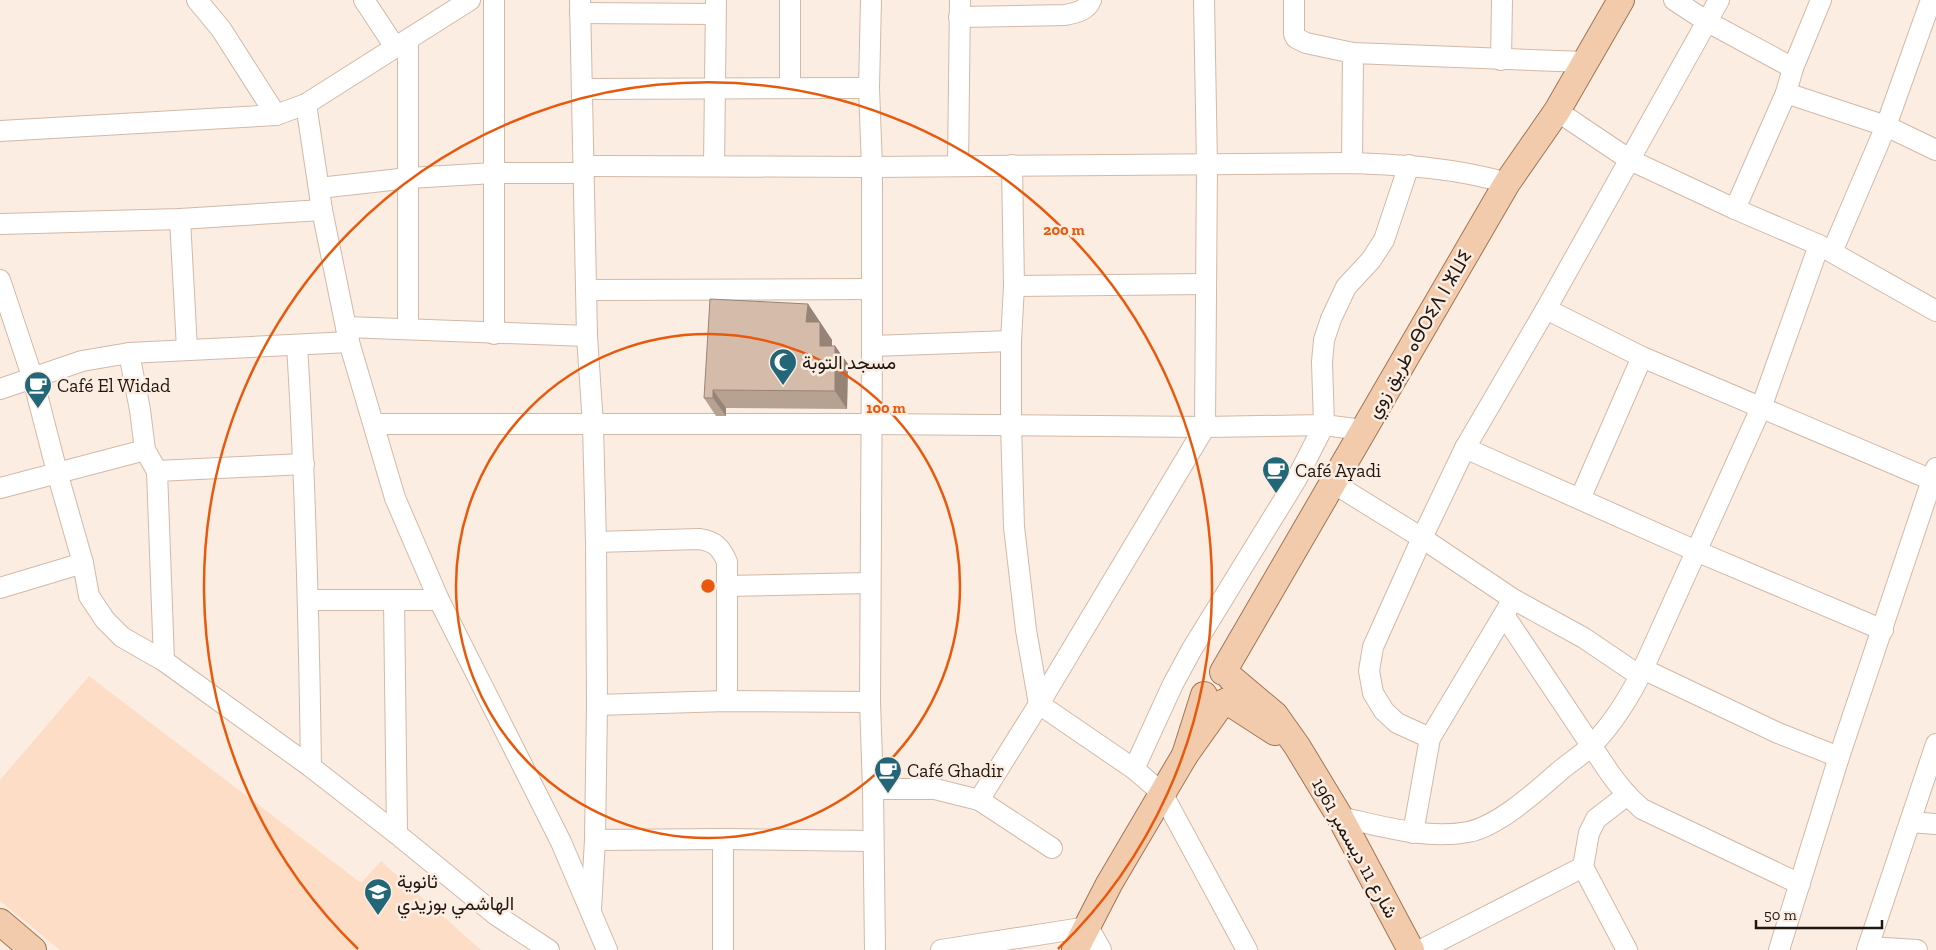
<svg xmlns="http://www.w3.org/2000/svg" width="1936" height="950" viewBox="0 0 1936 950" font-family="'Zilla Slab',Vazirmatn,'Noto Sans Tifinagh',serif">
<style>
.built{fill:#fdddc6}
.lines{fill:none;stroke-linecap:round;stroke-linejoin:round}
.minor-casing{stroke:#d2b9a7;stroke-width:22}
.major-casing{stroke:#a27552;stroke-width:28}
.minor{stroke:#fff;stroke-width:20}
.major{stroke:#f2cbad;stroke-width:26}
.wall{fill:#b7a292}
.shaded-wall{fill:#958477}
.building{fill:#d5bcaa;stroke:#958477}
.ring{fill:none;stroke:#e8590c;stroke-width:2.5}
.labels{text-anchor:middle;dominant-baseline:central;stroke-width:5;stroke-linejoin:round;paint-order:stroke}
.street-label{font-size:19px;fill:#1f1710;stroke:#fcede2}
.poi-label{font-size:19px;fill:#1f1710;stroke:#fcede2;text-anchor:start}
.centre{fill:#e8590c;stroke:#fcede2;stroke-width:2.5}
.ring-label{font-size:15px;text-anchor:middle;font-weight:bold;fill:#e8590c;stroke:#fcede2;stroke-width:5;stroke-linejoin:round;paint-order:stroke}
</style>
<rect width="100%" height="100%" fill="#fcede2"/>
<polygon class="built" points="89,676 361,883 381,861 481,950 60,950 0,901 0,780"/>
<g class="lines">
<g class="minor-casing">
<g id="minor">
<polyline points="197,0 221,29 276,115"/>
<polyline points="364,0 395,47"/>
<polyline points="494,0 494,334"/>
<polyline points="580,0 587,336 593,425 596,542 597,705 595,840 591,909"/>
<polyline points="871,0 869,88 872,167 872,346 870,702 873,789 875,950"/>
<polyline points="1294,0 1294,34 1296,38 1306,43 1353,53 1585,62"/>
<polyline points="1674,0 1706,21 1793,68"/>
<polyline points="580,13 715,14"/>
<path d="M959 17 1065 15C1075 13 1087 11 1091 0"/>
<polyline points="408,40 408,329"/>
<polyline points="1501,60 1502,0"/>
<polyline points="790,88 790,0"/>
<polyline points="583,89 869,88"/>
<polyline points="1786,93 1886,126 1936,150"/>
<polyline points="306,104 322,210 349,342 395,498 439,600 561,842 607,950"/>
<polyline points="1557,111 1630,160 1735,209 1819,245 1936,311"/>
<polyline points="0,131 276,115 306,104 470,0"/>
<polyline points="1352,163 1353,53"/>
<polyline points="1012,165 1014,286 1011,341 1011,424 1014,527 1026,630 1039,704 1134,769 1162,793 1247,950"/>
<path d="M584 166 872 167 1352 163C1405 165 1456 168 1507 183"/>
<polyline points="714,166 716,0"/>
<polyline points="958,166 960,0"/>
<polyline points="319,188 409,178 494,173 584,173"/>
<polyline points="1735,209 1786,93 1793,68 1821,0"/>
<polyline points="180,219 187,349"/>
<polyline points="0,224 180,219 322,210"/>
<polyline points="1832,252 1886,126 1931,0"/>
<polyline points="0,280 33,379 57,472 83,563 89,596 105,620 122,637 164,661 311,767 397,834 496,915 549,950"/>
<polyline points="1014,286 1206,284"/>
<polyline points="586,290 872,289"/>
<polyline points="1546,309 1642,357 1932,480"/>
<polyline points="346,327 587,336"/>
<path d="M297 346C306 486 309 626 311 767"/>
<polyline points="872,346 1011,341"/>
<polyline points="129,353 140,410 145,450 157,471 164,661"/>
<polyline points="0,389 82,361 129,353 349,342"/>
<polyline points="374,424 871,424 1205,427 1324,425 1363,430"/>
<polyline points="1465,448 1696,551 1883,630"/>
<polyline points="157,471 304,464"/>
<polyline points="1333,483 1422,538 1513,599 1584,638 1640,676"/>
<polyline points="0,488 145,450"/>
<polyline points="1580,499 1642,357"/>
<path d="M596 542 699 539C714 541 721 547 727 562V701"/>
<polyline points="727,586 870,583"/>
<polyline points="0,588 83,563"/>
<polyline points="309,600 439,600"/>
<polyline points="394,600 397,834"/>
<path d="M1504 615 1607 769C1617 784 1628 797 1642 809L1800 884"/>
<polyline points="1643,669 1778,733 1839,757"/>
<polyline points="597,705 727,701 870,702"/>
<polyline points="1430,738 1397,723 1384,711 1373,693 1369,671 1373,647 1422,538 1465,448 1546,309 1719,0"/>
<polyline points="1134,769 1173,684 1192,649 1296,480 1324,425 1322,362 1324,340 1331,319 1346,287 1371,260 1384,240 1409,165"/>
<polyline points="873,789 935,789 979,800 1052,848"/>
<polyline points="979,800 1039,704 1205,427 1207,165 1204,0"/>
<path d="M1340 817C1381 826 1426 840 1468 832 1499 826 1538 790 1562 769 1572 761 1583 754 1592 745 1612 725 1631 695 1643 669L1761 408 1819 245"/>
<polyline points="1910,822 1936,824"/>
<polyline points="1413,833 1430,738 1509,606"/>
<polyline points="723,839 723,950"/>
<polyline points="595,840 723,839 872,841"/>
<polyline points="1868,947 1917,950"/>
<polyline points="941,950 1088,927 1101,950"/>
<polyline points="1421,950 1583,867"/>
<polyline points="1627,950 1583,867 1589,833 1596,819 1627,795"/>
<polyline points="1779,950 1839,757 1936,468"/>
<polyline points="1867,950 1936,744"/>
</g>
</g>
<g class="major-casing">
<g id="major">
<polyline points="1223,672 1507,183 1557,111 1621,0"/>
<polyline points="1231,678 1275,715 1297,746 1340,817 1411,950"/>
<polyline points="1204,695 1185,755 1222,703"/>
<polyline points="1227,701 1275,732"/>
<polyline points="0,922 33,950"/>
<polyline points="1075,950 1109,884 1185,755"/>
</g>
</g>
<use href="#minor" class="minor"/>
<use href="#major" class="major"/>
</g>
<polygon class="wall" points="808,304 832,340 832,346 835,346 848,364 847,409 726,408 726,416 716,416 704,398"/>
<g class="shaded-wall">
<polygon points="808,304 832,340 832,364 820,346 806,322"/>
<polygon points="835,346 848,364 847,409 835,391"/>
<polygon points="713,390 726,408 726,416 713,398"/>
</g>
<polygon class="building" points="710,299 808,304 806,322 820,322 820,346 835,346 835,391 713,390 713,398 704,398"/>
<g class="ring">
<circle cx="708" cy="586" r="252"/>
<path d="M358 949A504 504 0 1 1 1058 949"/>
</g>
<defs>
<g id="mosque-pin" transform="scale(1.4375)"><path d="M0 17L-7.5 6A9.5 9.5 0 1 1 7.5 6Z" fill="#226678" stroke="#fcede2"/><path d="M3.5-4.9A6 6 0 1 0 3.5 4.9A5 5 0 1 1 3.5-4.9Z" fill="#fff"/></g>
<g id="cafe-pin" transform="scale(1.4375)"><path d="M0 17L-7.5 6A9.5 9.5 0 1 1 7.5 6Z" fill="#226678" stroke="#fcede2"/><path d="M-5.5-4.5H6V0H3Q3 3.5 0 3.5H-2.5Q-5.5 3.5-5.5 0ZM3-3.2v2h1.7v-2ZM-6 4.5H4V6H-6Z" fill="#fff"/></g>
<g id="school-pin" transform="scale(1.4375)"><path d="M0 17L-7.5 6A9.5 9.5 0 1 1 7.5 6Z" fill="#226678" stroke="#fcede2"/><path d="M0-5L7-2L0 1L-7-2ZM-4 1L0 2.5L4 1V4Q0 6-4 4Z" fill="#fff"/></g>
</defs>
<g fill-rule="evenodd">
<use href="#mosque-pin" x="783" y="362"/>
<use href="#cafe-pin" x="38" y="385"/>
<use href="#cafe-pin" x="1276" y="470"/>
<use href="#cafe-pin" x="888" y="770"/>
<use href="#school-pin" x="378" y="892"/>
</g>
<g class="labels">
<g class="street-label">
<text transform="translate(1419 334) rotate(-60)">طريق زوي ⴰⴱⵔⵉⴷ ⵏ ⵣⵡⵉ</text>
<text transform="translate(1355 848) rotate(61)">شارع 11 ديسمبر 1961</text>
</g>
<g class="poi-label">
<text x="802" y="362">مسجد التوبة</text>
<text x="57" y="385">Café El Widad</text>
<text x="1295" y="470">Café Ayadi</text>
<text x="907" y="770">Café Ghadir</text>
<text x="397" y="881">ثانوية<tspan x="397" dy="22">الهاشمي بوزيدي</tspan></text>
</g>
</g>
<circle cx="708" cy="586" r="8" class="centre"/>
<g class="ring-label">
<text x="1064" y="235">200 m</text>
<text x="886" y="413">100 m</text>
</g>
<path d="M1756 920v8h126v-8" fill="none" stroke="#1f1710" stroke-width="2.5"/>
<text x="1764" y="920" font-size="15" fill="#1f1710" stroke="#fcede2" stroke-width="4" paint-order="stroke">50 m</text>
</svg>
